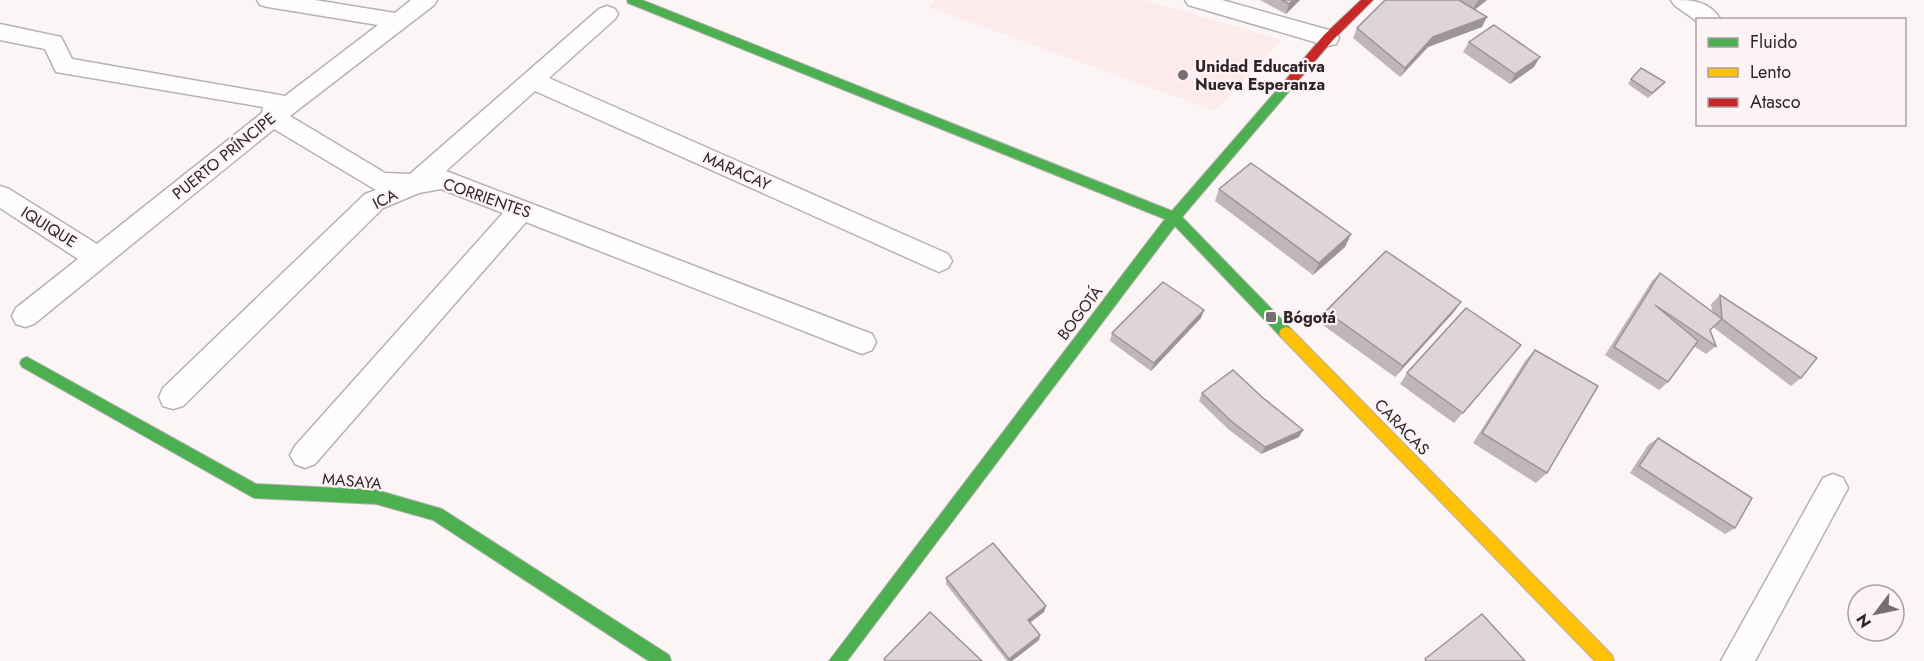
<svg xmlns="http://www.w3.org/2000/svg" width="1924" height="661" viewBox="0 0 1924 661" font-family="Jost,sans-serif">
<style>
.built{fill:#fceaed}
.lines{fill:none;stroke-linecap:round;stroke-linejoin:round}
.street-casing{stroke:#b8b1b2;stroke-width:3}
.fast-casing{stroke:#b8b1b2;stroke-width:2}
.slow-casing{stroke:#b8b1b2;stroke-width:2}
.jam-casing{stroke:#b8b1b2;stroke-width:2}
.street{fill:#fefefe;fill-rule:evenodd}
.fast{fill:#4caf50;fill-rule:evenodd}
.slow{fill:#ffc107;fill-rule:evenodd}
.jam{fill:#c62828;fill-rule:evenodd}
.wall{fill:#c1b5bb}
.shaded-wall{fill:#9d9499}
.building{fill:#e0d3da;stroke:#9d9499;stroke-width:1.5}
.poi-dot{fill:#766e70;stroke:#fdf3f5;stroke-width:2}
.labels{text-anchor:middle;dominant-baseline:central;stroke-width:4.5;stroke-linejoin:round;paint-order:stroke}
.poi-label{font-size:16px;font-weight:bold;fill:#2f2628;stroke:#fdf3f5;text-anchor:start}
.street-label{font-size:16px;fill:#2f2628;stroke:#fdf3f5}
</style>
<rect width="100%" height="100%" fill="#fbf5f6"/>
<polygon class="built" points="935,0 1145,0 1281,40 1215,111 929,7"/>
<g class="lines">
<g class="street-casing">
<g id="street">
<polygon points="257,0 315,0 395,13 411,0 437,0 434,5 290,116 385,173 410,174 599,9 607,6 615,9 618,14 615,19 549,78 948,254 952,261 948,268 939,272 930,268 535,91 446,171 872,334 876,342 872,350 862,354 852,350 526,222 315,464 305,468 295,464 290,455 295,446 503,213 441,189 419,193 383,208 183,406 173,409 163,406 159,397 163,388 365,194 376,190 274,129 34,324 25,327 16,324 12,316 16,308 78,259 0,208 0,186 9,189 97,244 262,113 263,107 56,72 45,49 0,40 0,24 61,37 72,59 285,96 378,25 268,7 260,5"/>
<polygon points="1185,0 1222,0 1336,32 1339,38 1336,44 1328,46 1188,5"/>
<path d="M1671 0C1691 0 1709 0 1721 20H1698V22L1674 5Z"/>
<polygon points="1833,474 1843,478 1848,488 1755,661 1721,661 1823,478"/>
</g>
</g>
<g class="fast-casing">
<g id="fast">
<polygon points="627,0 642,0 1172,211 1283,83 1291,83 1293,86 1291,89 1182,217 1291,329 1293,333 1291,337 1281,337 1175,226 847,661 829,661 1165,219 628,3"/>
<polygon points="27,357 256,484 376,490 442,509 669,655 671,661 649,661 433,520 376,504 254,498 22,367 20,363 22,359"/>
</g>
</g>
<g class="slow-casing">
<polygon id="slow" points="1286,327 1291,329 1612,655 1614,661 1595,661 1281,337 1279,333 1281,329"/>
</g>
<g class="jam-casing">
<polygon id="jam" points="1361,0 1373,0 1332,41 1291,89 1283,89 1281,86 1283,83 1324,35"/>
</g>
<use href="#street" class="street"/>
<use href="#fast" class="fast"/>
<use href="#slow" class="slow"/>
<use href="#jam" class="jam"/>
</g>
<g class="wall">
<polygon points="1260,0 1300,0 1286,14"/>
<polygon points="1385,0 1487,0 1475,10 1482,27 1428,47 1400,77 1353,38 1357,28"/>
<polygon points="1469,42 1534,67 1510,84 1463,52"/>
<polygon points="1631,79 1661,87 1648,98 1628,84"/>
<polygon points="1219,189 1351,234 1345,247 1313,275 1215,201"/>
<polygon points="1660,273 1712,311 1711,304 1720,295 1801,378 1791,386 1713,327 1710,330 1716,346 1706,354 1694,346 1668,382 1659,390 1605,355 1652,281"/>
<polygon points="1461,302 1453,313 1395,377 1320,323 1326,311"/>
<polygon points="1201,318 1151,371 1110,341 1112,333"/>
<polygon points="1521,345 1454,423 1400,384 1407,373"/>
<polygon points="1535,350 1547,473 1536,483 1473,443 1525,361"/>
<polygon points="1202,393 1262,397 1303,430 1299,437 1261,454 1228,429 1199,401"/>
<polygon points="1658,438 1735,528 1725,534 1630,473 1648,445"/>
<polygon points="946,578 1046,606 1044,612 1030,622 1040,635 1039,640 1012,661 1007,661 946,584"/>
</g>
<g class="shaded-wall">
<polygon points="1293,0 1300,0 1286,14 1289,4"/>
<polygon points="1479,0 1487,0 1471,12 1477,2"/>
<polygon points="1487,17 1482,27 1428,47 1400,77 1405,68 1433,37"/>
<polygon points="1540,57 1534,67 1510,84 1515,74"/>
<polygon points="1351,234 1345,247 1313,275 1319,263"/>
<polygon points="1461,302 1453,313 1395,377 1403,366"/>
<polygon points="1204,310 1201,318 1151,371 1154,363"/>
<polygon points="1303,430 1299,437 1261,454 1265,447"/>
<polygon points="1046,606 1044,612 1027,625 1028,620"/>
<polygon points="1040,635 1039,640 1012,661 1009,661 1009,659"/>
</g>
<g class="building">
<polygon points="1282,0 1293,0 1289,4"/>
<polygon points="1385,0 1459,0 1487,17 1433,37 1405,68 1357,28"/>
<polygon points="1494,25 1540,57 1515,74 1469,42"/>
<polygon points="1641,68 1665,82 1652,93 1631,79"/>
<polygon points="1251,163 1351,234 1319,263 1219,189"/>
<polygon points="1386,251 1461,302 1403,366 1326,311"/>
<polygon points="1660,273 1722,319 1720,295 1817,358 1801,378 1722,319 1710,330 1716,346 1655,305 1698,341 1668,382 1614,347"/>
<polygon points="1163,282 1204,310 1154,363 1112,333"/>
<polygon points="1466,308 1521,345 1463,413 1407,373"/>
<polygon points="1535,350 1598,386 1547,473 1482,433"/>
<polygon points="1233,370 1262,397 1303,430 1265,447 1231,421 1202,393"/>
<polygon points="1658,438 1752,498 1735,528 1639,466"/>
<polygon points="993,543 1046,606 1028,620 1040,635 1009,659 946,578"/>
<polygon points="930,612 982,661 886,661 884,659"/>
<polygon points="1482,614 1525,661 1426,661 1425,659"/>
</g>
<g class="poi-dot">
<circle cx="1183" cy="75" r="6"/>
<rect x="1265" y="311" width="12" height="12" rx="3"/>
</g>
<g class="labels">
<g class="poi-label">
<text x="1195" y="66">Unidad Educativa<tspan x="1195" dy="18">Nueva Esperanza</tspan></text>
<text x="1283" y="317">Bógotá</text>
</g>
<g class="street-label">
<text transform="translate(224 156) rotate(-39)">PUERTO PRÍNCIPE</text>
<text transform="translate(737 171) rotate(24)">MARACAY</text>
<text transform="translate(487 198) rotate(19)">CORRIENTES</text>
<text transform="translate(385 199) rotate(-27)">ICA</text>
<text transform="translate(49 227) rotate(32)">IQUIQUE</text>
<text transform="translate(1080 313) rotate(-53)">BOGOTÁ</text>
<text transform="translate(1402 427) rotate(46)">CARACAS</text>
<text transform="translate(352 481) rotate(5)">MASAYA</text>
</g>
</g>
<rect x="1696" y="18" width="210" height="108" fill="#fdf3f5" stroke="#aba1a3" stroke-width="1.5"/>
<rect x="1708" y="38" width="30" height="9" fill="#4caf50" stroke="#aba1a3" stroke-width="1.5"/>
<text x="1750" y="48" font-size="18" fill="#2f2628">Fluido</text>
<rect x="1708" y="68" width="30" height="9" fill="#ffc107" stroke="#aba1a3" stroke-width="1.5"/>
<text x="1750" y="78" font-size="18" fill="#2f2628">Lento</text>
<rect x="1708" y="98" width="30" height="9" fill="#c62828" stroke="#aba1a3" stroke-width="1.5"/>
<text x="1750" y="108" font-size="18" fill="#2f2628">Atasco</text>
<g transform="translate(1876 613) rotate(238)"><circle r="28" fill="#fdf3f5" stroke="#aba1a3" stroke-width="1.5"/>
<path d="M0-4.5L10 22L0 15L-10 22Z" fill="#766e70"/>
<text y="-9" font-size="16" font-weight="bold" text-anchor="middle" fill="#2f2628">N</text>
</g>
</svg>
